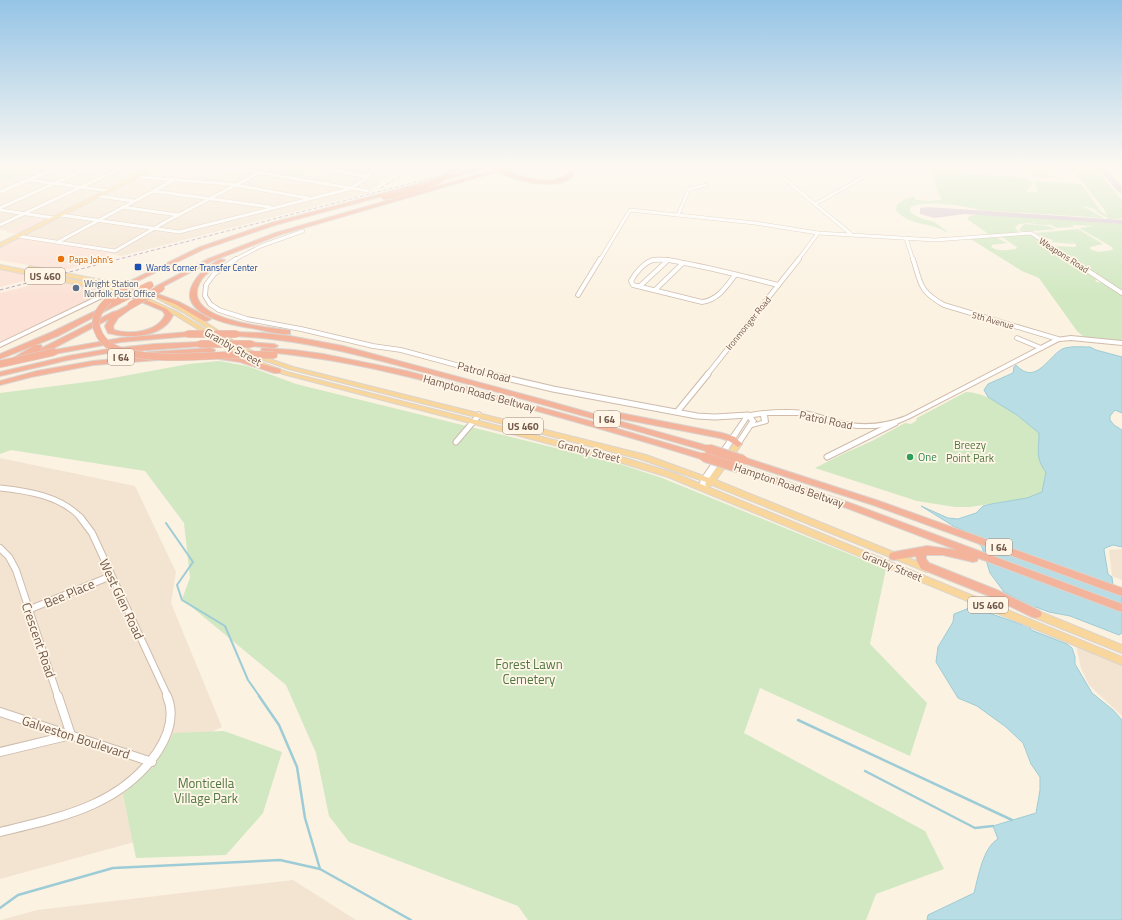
<svg xmlns="http://www.w3.org/2000/svg" width="1122" height="920" viewBox="0 0 1122 920" font-family="'Titillium Web',sans-serif">
<style>
.residential{fill:#f3e4d1}
.commercial{fill:#fce2d6}
.green{fill:#d1e8c2}
.water{fill:#b8dde4;stroke:#9eccd6}
.lines{fill:none;stroke-linecap:round;stroke-linejoin:round}
.stream-far1{stroke:#9eccd6;stroke-width:2}
.stream{stroke:#9eccd6;stroke-width:2.5}
.taxiway{fill:#d8cad3;fill-rule:evenodd}
.street-far4-casing{stroke:#cebcad;stroke-width:4}
.street-far3-casing{stroke:#cebcad;stroke-width:5.5}
.street-far2-casing{stroke:#cebcad;stroke-width:7}
.street-far1-casing{stroke:#cebcad;stroke-width:8}
.street-casing{stroke:#cebcad;stroke-width:10}
.secondary-casing{stroke:#d1bcaa;stroke-width:2}
.primary-casing{stroke:#dad4d0;stroke-width:2}
.highway-casing{stroke:#dad4d0;stroke-width:2}
.street-far4{stroke:#fff;stroke-width:3}
.street-far3{stroke:#fff;stroke-width:4}
.street-far2{stroke:#fff;stroke-width:5}
.street-far1{stroke:#fff;stroke-width:6}
.street{stroke:#fff;stroke-width:8}
.secondary{fill:#fff;fill-rule:evenodd}
.primary{fill:#f9d79c;fill-rule:evenodd}
.highway{fill:#f4b39b;fill-rule:evenodd}
.rail{stroke:#b5a2c4;stroke-width:1;stroke-dasharray:3.5 2.5;stroke-linecap:butt}
.highway-bridge-far2-casing{stroke:#dad4d0;stroke-width:6;stroke-linecap:butt}
.highway-bridge-far1-casing{stroke:#dad4d0;stroke-width:8;stroke-linecap:butt}
.highway-bridge-casing{stroke:#dad4d0;stroke-width:11;stroke-linecap:butt}
.highway-bridge-far2{stroke:#f4b39b;stroke-width:5.5}
.highway-bridge-far1{stroke:#f4b39b;stroke-width:7}
.highway-bridge{stroke:#f4b39b;stroke-width:9}
.food-dot{fill:#e8710a;stroke:#fff6e8;stroke-width:1.5}
.transit-dot{fill:#1a4fb4;stroke:#fff6e8;stroke-width:1.5}
.service-dot{fill:#5c6f8a;stroke:#fff6e8;stroke-width:1.5}
.leisure-dot{fill:#2e9e5b;stroke:#fff6e8;stroke-width:1.5}
.labels{text-anchor:middle;dominant-baseline:central;stroke-width:3.5;stroke-linejoin:round;paint-order:stroke}
.far-street-label{font-size:9px;fill:#72594a;stroke:#fff6e8}
.far-food-label{font-size:9px;fill:#c56008;stroke:#fff6e8;text-anchor:start}
.far-transit-label{font-size:9px;fill:#164399;stroke:#fff6e8;text-anchor:start}
.far-service-label{font-size:9px;fill:#4e5e75;stroke:#fff6e8;text-anchor:start}
.shield{fill:#fff6e8;stroke:#9c8879;stroke-width:1}
.shield-label{font-size:10px;font-weight:bold;fill:#72594a}
.street-label{font-size:11px;fill:#72594a;stroke:#fff6e8}
.park-label{font-size:11px;fill:#517842;stroke:#fff6e8}
.leisure-label{font-size:11px;fill:#27864d;stroke:#fff6e8;text-anchor:start}
.near-street-label{font-size:13px;fill:#72594a;stroke:#fff6e8}
.near-park-label{font-size:13px;fill:#517842;stroke:#fff6e8}
</style>
<rect width="100%" height="100%" fill="#fbf2e2"/>
<g class="residential">
<polygon points="0,167 398,167 396,172 364,194 121,256 111,254 113,252 19,238 55,220 37,217 9,231 0,229"/>
<polygon points="0,458 135,486 176,572 171,603 222,727 175,749 138,841 0,879"/>
<polygon points="1122,549 1122,580 1112,576 1109,550"/>
<polygon points="1076,646 1122,665 1122,716 1089,685 1081,668"/>
<polygon points="293,880 356,920 1,920 37,910"/>
</g>
<g class="commercial">
<polygon points="37,217 49,219 19,234 6,232"/>
<polygon points="19,238 113,252 104,257 106,258 100,261 61,271 0,260 0,248"/>
<polygon points="0,270 38,277 0,287"/>
<polygon points="52,280 98,289 98,296 0,342 0,293"/>
</g>
<g class="green">
<polygon points="0,167 56,167 36,176 20,174 9,180 0,179"/>
<polygon points="275,167 315,167 299,178 269,172"/>
<path d="M1015 167H1068V170L1048 171 1055 176C1045 181 1023 174 1015 167Z"/>
<path d="M1070 167H1094L1122 200V219H1109L1095 211 1097 210 1085 206 1084 207 1104 218 979 210C966 206 921 199 910 208L911 213 920 218 934 222 948 232H946C931 222 908 226 896 210L897 205 905 199 914 197 916 200 932 201 942 199 938 194 935 179 930 170 936 168 980 174 981 175 989 176 984 174 1026 178 1033 182 1031 187 1025 191 1028 192H1038L1035 182 1038 181 1081 184 1100 210 1107 216 1104 209Z"/>
<polygon points="980,214 1122,224 1122,291 1055,246 1075,247 1076,246 1076,244 1069,241 1074,244 1051,242 1053,240 1045,238 1036,233 1078,229 1103,244 1090,247 1090,249 1098,252 1113,250 1112,247 1079,228 1094,226 1072,225 1074,227 1057,228 1049,224 1049,225 1029,224 1038,222 1019,224 1015,227 1018,232 990,235 967,219 970,216"/>
<polygon points="1024,224 1048,226 1055,229 1025,232 1019,230"/>
<path d="M1029 234 1039 239 1098 279 1095 280 1097 282 1103 283 1122 294V342L1085 338 1077 331 1039 278 1022 271 969 238 994 236 1007 243 992 245 991 247C998 252 1007 250 1016 249L1017 247 1000 236Z"/>
<polygon points="219,361 247,366 296,384 620,464 662,478 886,569 870,644 927,703 910,756 760,688 744,733 925,831 944,869 876,894 866,920 528,920 518,906 349,842 329,816 316,753 286,685 182,599 190,578 184,523 145,471 11,450 0,454 0,393 102,380 189,364"/>
<path d="M966 392C990 392 1021 418 1039 433L1038 447 1046 472 1043 492 1027 498 970 507H955L917 501 815 468 847 452 872 441 905 423 911 424 916 421 917 418Z"/>
<polygon points="224,731 282,752 263,813 226,855 136,858 123,794 153,767 174,733"/>
</g>
<g class="water">
<path d="M1090 347 1096 350 1122 357V413L1115 410 1110 416V420L1114 425 1122 430V547L1113 545 1105 548 1104 550 1108 574 1112 577 1113 586 1122 597V633L1119 635 1070 616 1049 612 1036 607 1034 608 1004 592 990 573 982 547 965 531 955 527 921 506 948 518 958 519 976 513 983 506 991 504 1027 498 1042 492 1046 472C1035 458 1039 450 1039 433L1017 415 988 397 984 390 988 384 1013 373 1014 367 1016 365C1037 388 1050 352 1065 348 1073 346 1082 347 1090 347Z"/>
<path d="M972 607 1023 625 1024 624 1029 626 1031 630 1067 644 1072 648 1075 657V664L1092 693 1113 710 1122 720V920H927L928 915 974 893C978 878 983 847 998 839L993 826 1036 813 1040 790V777L1031 764 1023 743 1006 727 977 706 958 698 936 662 938 647 953 622 954 614Z"/>
</g>
<g class="lines">
<polyline class="stream-far1" points="166,523 193,562 177,585 182,600 225,626 248,680 260,697"/>
<g class="stream">
<polyline points="259,696 279,725 297,767 305,818 320,869 411,920"/>
<polyline points="798,720 1012,820"/>
<polyline points="865,771 975,828 993,826"/>
<polyline points="0,908 18,895 113,868 280,860 320,869"/>
</g>
<g class="taxiway">
<polygon points="1097,167 1104,167 1122,186 1122,193 1119,193"/>
<polygon points="928,207 1122,220 1122,224 964,214 935,218 920,214 920,208"/>
</g>
<g class="street-far4-casing">
<g id="street-far4">
<polyline points="217,167 244,170 368,191"/>
<polyline points="336,167 334,170 368,177"/>
<polyline points="770,167 851,234"/>
<polyline points="139,177 229,184 308,198"/>
<polyline points="29,180 109,191"/>
<polyline points="153,191 270,207"/>
<polyline points="0,192 58,167"/>
<polyline points="99,196 133,201"/>
<polyline points="815,204 862,178 877,167"/>
<polyline points="122,207 178,215"/>
<polyline points="0,208 91,167"/>
<polyline points="0,210 54,218"/>
<polyline points="61,215 179,232 349,189 364,180 375,167"/>
<polyline points="678,215 689,189 706,185"/>
<polyline points="0,225 124,167"/>
<polyline points="17,236 115,251 167,221 270,167"/>
<polyline points="906,238 913,260"/>
<polyline points="58,242 174,180"/>
<polyline points="234,260 261,246 303,231"/>
<polyline points="600,260 630,210 755,223 818,233 935,240 1031,233 1072,260"/>
<polyline points="656,260 665,260"/>
<polyline points="798,260 818,233"/>
</g>
</g>
<g class="street-far3-casing">
<g id="street-far3">
<polyline points="236,259 214,274 206,285 205,296 210,304 219,310 247,319 301,329 373,346 401,350 493,375"/>
<path d="M913 259C921 284 919 291 944 305L1058 339"/>
<polyline points="1070,259 1122,293"/>
<path d="M735 275C726 287 718 300 702 302L633 285 631 281C635 273 645 262 653 260 663 258 675 261 684 263 716 269 747 277 778 285"/>
<polyline points="640,286 668,260"/>
<polyline points="655,290 683,263"/>
<polyline points="578,295 600,259"/>
<polyline points="1017,338 1041,348"/>
<polyline points="707,375 799,259"/>
</g>
</g>
<g class="street-far2-casing">
<g id="street-far2">
<polyline points="489,374 553,389 697,416 715,417 748,415"/>
<polyline points="677,412 708,374"/>
<polyline points="456,442 479,415"/>
<polyline points="827,457 895,423"/>
<path d="M0 488C28 491 61 496 81 518"/>
</g>
</g>
<g class="street-far1-casing">
<g id="street-far1">
<polyline points="80,517 92,533 168,697"/>
<polyline points="0,548 9,557 16,570 58,697"/>
<polyline points="28,610 111,576"/>
</g>
</g>
<g class="street-casing">
<g id="street">
<polyline points="0,712 152,762"/>
<polyline points="0,752 71,735 58,696"/>
<path d="M0 832C61 817 121 806 158 751 169 734 175 715 167 696"/>
</g>
</g>
<g class="secondary-casing">
<g id="secondary">
<polygon points="123,284 126,286 125,287 0,347 0,343"/>
<path d="M1071 336 1122 341V345L1071 340 1059 341 910 418 894 425 875 428H857L839 425 803 415H767L768 422 767 423 752 427 740 445H736L735 444 750 421 748 419 709 479 706 490H703L699 488 701 479 746 414C762 410 788 409 804 411 815 413 826 417 837 420 861 427 883 425 906 416L1056 338ZM761 416 762 421 755 423 756 421 753 417Z"/>
</g>
</g>
<g class="primary-casing">
<g id="primary">
<polygon points="153,167 159,167 0,247 0,243"/>
<polygon points="0,265 110,287 151,300 179,313 255,360 287,372 625,458 674,473 1122,657 1122,665 668,477 619,462 283,374 251,362 175,315 147,302 109,291 0,269"/>
<polygon points="30,266 117,283 157,294 187,310 240,345 267,358 293,367 646,455 709,478 735,442 741,442 742,444 716,480 933,568 935,570 933,572 927,572 712,485 709,487 706,486 705,484 706,482 640,459 289,369 263,360 236,347 183,312 153,296 117,287 28,269 27,268"/>
<polygon points="1031,608 1122,645 1122,653 1028,615 1026,612 1028,609"/>
</g>
</g>
<g class="highway-casing">
<g id="highway">
<polygon points="482,167 491,167 275,225 204,249 125,287 121,287 120,286 200,247 271,223"/>
<polygon points="504,167 513,167 279,235 212,261 160,288 158,289 155,287 208,259 275,233"/>
<path d="M566 167H571L575 172C568 192 519 183 506 174L509 172C530 179 549 186 569 174V172Z"/>
<path d="M220 259 225 260C217 268 205 272 200 282 179 320 266 327 287 330H290V334C280 335 266 331 256 329 239 326 219 323 204 314 173 296 200 270 220 259Z"/>
<path d="M127 292 167 309 173 315C163 338 129 339 108 333L105 326 109 319 37 357H31V354L15 363H12L8 361 35 345H41L42 347 40 349 113 312C121 311 127 303 135 304L136 305 118 318 113 326 114 330C130 335 158 332 165 315L163 311 125 295V293Z"/>
<polygon points="155,293 179,302 211,319 207,321 204,321 175,304 153,296 152,295"/>
<polygon points="118,300 120,301 120,303 58,336 0,359 0,354 52,332"/>
<polygon points="188,332 192,334 191,336 121,342 54,354 50,352 54,350 121,338"/>
<path d="M233 332 263 333 290 336 343 346 548 401 712 447 713 449 709 452 706 451C621 426 535 402 449 379 378 360 311 340 236 336L232 334Z"/>
<polygon points="200,342 203,342 203,346 108,353 68,360 0,376 0,372 68,356 108,349 154,344"/>
<polygon points="248,342 274,344 278,346 274,348 251,346 248,346"/>
<polygon points="211,348 215,350 214,352 155,356 158,358 157,360 93,365 31,377 0,385 0,381 37,371 93,361 148,356 144,354 148,352"/>
<path d="M262 348 294 350 323 354 407 371 601 424 707 455 708 457 707 459H701C637 439 573 421 508 403 428 381 349 359 265 352L261 350Z"/>
<polygon points="219,355 241,358 280,369 281,371 280,373 274,373 240,362 219,359"/>
<polygon points="610,411 722,433 735,437 742,444 738,447 729,441 720,438 607,416 606,414 607,412"/>
<polygon points="743,457 879,501 1122,588 1122,596 873,505 740,462 738,460"/>
<polygon points="738,465 850,503 1122,604 1122,612 978,558 977,561 973,562 943,555 926,555 926,559 929,563 997,590 1040,611 1042,614 1040,617 1036,618 1032,617 989,596 921,569 917,561 916,556 894,560 890,559 889,556 890,553 894,552 927,546 957,550 844,507 735,470 733,468"/>
</g>
</g>
<use href="#street-far4" class="street-far4"/>
<use href="#street-far3" class="street-far3"/>
<use href="#street-far2" class="street-far2"/>
<use href="#street-far1" class="street-far1"/>
<use href="#street" class="street"/>
<use href="#secondary" class="secondary"/>
<use href="#primary" class="primary"/>
<use href="#highway" class="highway"/>
<g class="rail">
<polyline points="381,188 399,177 405,167"/>
<polyline points="0,290 474,167"/>
</g>
<g class="highway-bridge-far2-casing">
<g id="highway-bridge-far2">
<polyline points="492,167 509,174"/>
<path d="M384 197C408 191 439 188 455 167"/>
</g>
</g>
<g class="highway-bridge-far1-casing">
<g id="highway-bridge-far1">
<path d="M132 284C118 292 90 309 97 329 100 338 104 343 112 347 140 362 200 356 231 355 245 354 260 355 274 355"/>
<polyline points="115,302 150,285"/>
<polyline points="131,305 161,288"/>
<polyline points="188,334 236,334"/>
<polyline points="200,344 251,344"/>
<polyline points="0,364 54,352"/>
</g>
</g>
<g class="highway-bridge-casing">
<g id="highway-bridge">
<polyline points="709,449 743,460"/>
<polyline points="704,457 738,468"/>
</g>
</g>
<use href="#highway-bridge-far2" class="highway-bridge-far2"/>
<use href="#highway-bridge-far1" class="highway-bridge-far1"/>
<use href="#highway-bridge" class="highway-bridge"/>
</g>
<linearGradient id="sky" x2="0" y2="1"><stop stop-color="#95c4e6"/><stop offset="0.56" stop-color="#fdf9f2"/><stop offset="1" stop-color="#fdf9f2" stop-opacity="0"/></linearGradient>
<rect width="1122" height="296" fill="url(#sky)"/>
<circle class="food-dot" cx="61" cy="259" r="4"/>
<rect class="transit-dot" x="134" y="263" width="8" height="8" rx="2"/>
<circle class="service-dot" cx="76" cy="288" r="4"/>
<circle class="leisure-dot" cx="910" cy="457" r="4"/>
<g class="labels">
<g class="far-street-label">
<text transform="translate(1064 255) rotate(33)">Weapons Road</text>
<text transform="translate(993 320) rotate(16)">5th Avenue</text>
<text transform="translate(748 323) rotate(-51)">Ironmonger Road</text>
</g>
<g class="far-food-label">
<text x="69" y="259">Papa John's</text>
</g>
<g class="far-transit-label">
<text x="146" y="267">Wards Corner Transfer Center</text>
</g>
<g class="far-service-label">
<text x="84" y="283">Wright Station<tspan x="84" dy="10">Norfolk Post Office</tspan></text>
</g>
<g class="shield">
<rect x="25" y="268" width="40" height="16" rx="3"/>
<rect x="108" y="349" width="26" height="16" rx="3"/>
<rect x="594" y="411" width="26" height="16" rx="3"/>
<rect x="503" y="418" width="40" height="16" rx="3"/>
<rect x="986" y="539" width="26" height="16" rx="3"/>
<rect x="968" y="597" width="40" height="16" rx="3"/>
</g>
<g class="shield-label">
<text x="45" y="276">US 460</text>
<text x="121" y="357">I 64</text>
<text x="607" y="419">I 64</text>
<text x="523" y="426">US 460</text>
<text x="999" y="547">I 64</text>
<text x="988" y="605">US 460</text>
</g>
<g class="street-label">
<text transform="translate(233 347) rotate(30)">Granby Street</text>
<text transform="translate(484 372) rotate(15)">Patrol Road</text>
<text transform="translate(479 393) rotate(15)">Hampton Roads Beltway</text>
<text transform="translate(826 420) rotate(12)">Patrol Road</text>
<text transform="translate(589 451) rotate(14)">Granby Street</text>
<text transform="translate(789 485) rotate(19)">Hampton Roads Beltway</text>
<text transform="translate(892 566) rotate(22)">Granby Street</text>
</g>
<g class="park-label">
<text x="970" y="445">Breezy<tspan x="970" dy="13">Point Park</tspan></text>
</g>
<g class="leisure-label">
<text x="918" y="457">One</text>
</g>
<g class="near-street-label">
<text transform="translate(69 593) rotate(-23)">Bee Place</text>
<text transform="translate(122 599) rotate(65)">West Glen Road</text>
<text transform="translate(39 640) rotate(71)">Crescent Road</text>
<text transform="translate(76 737) rotate(18)">Galveston Boulevard</text>
</g>
<g class="near-park-label">
<text x="529" y="664">Forest Lawn<tspan x="529" dy="15">Cemetery</tspan></text>
<text x="206" y="783">Monticella<tspan x="206" dy="15">Village Park</tspan></text>
</g>
</g>
</svg>
